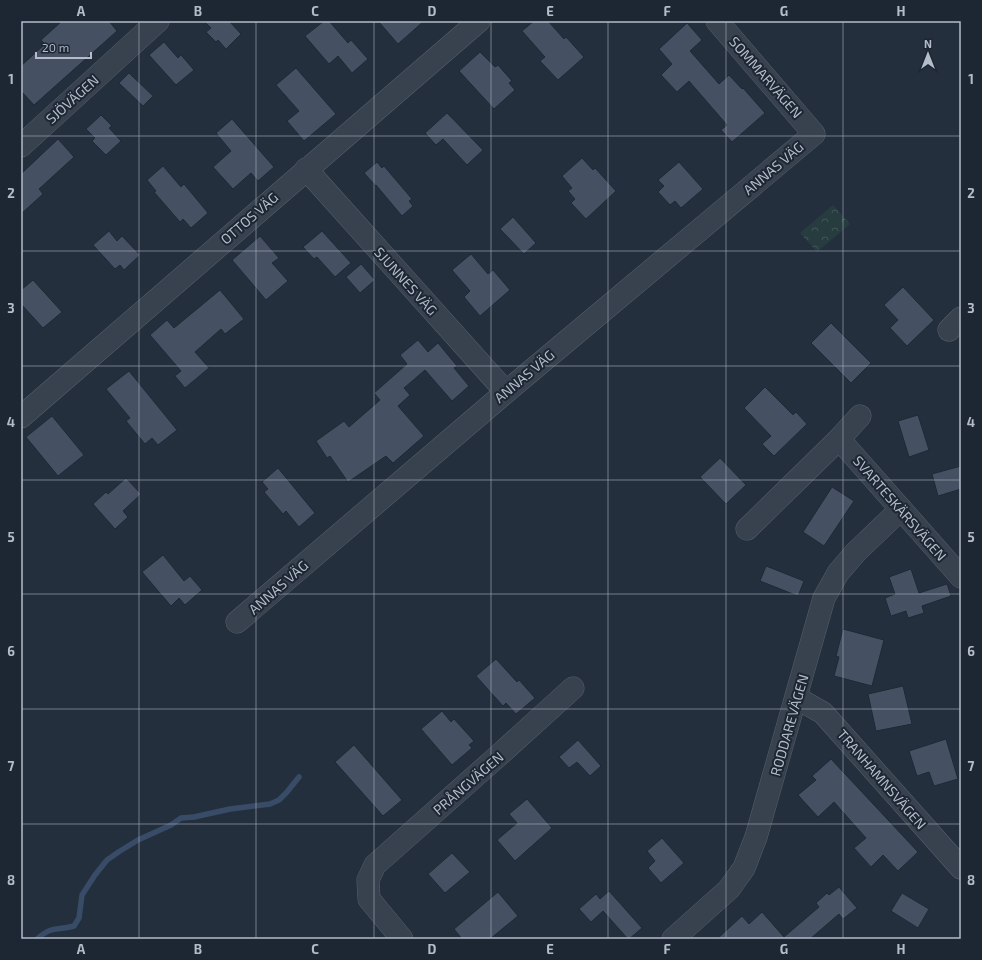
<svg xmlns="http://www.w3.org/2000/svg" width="982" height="960" viewBox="0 0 982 960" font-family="'Exo 2',sans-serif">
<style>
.forest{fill:url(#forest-crowns)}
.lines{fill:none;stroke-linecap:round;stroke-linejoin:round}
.stream{stroke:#394c67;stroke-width:5.5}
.building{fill:#455162;stroke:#1f2835}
.minor-casing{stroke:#565f6c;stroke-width:23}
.minor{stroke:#38414e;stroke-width:22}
.grid{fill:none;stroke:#b4bcc9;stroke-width:1;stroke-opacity:0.55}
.labels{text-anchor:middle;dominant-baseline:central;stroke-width:4;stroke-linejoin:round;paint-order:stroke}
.street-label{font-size:14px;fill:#b4bcc9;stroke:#1d2633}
.neatline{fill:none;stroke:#b4bcc9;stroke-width:1.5}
.grid-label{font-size:13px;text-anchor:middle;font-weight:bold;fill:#b4bcc9}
</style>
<defs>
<pattern id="forest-crowns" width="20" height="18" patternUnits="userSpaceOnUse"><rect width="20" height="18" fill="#263c3f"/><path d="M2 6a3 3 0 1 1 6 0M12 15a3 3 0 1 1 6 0" fill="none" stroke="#435659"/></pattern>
</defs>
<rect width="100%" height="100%" fill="#242f3e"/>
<polygon class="forest" points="833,205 850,224 817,252 800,233"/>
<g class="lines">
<path class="stream" d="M37 939C53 925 56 931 74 926L79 918 82 895 95 875 107 860 120 851 138 840 171 825 181 818 194 817 230 809 270 804 279 800 287 792 299 777"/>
</g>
<g class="building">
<polygon points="62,21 109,21 117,31 34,105 21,91 21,66 45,44 41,40"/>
<polygon points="204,21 229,21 241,34 226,49 218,40 216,42 206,32 211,28"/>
<polygon points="324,21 329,21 348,43 351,40 368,59 352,73 338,56 329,64 305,36"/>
<polygon points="378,21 424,21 398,44"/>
<polygon points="534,21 548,21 564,39 566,37 584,57 558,80 540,61 545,57 522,31"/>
<polygon points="687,23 702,40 690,51 719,84 729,75 742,89 743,88 765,113 732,142 721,130 727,125 689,81 677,92 661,75 672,64 659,49"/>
<polygon points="164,42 178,58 181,55 194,70 176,85 149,55"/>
<polygon points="480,52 495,67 498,65 512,81 509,83 515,90 494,109 459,71"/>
<polygon points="296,68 336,114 304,141 287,121 299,111 276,85"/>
<polygon points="129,73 153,96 143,106 119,83"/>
<polygon points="447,113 483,150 467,165 443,139 436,145 425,133"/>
<polygon points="101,115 112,126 109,128 121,141 106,155 92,141 95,138 86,129"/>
<polygon points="232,119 274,167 258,181 251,173 233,189 213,167 231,151 216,133"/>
<polygon points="58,139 74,157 39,189 43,194 21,214 21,174"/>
<polygon points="582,158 593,170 595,168 616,191 586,219 571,203 575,199 568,191 572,188 562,176"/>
<polygon points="377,162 382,168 384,166 412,199 409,201 413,206 402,216 376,185 376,186 364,173"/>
<polygon points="679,162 703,189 681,208 675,201 670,205 658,192 664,186 658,180"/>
<polygon points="163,166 181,187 184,184 208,213 191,228 183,219 180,222 154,192 156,191 147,180"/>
<polygon points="513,217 536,243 524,254 500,229"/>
<polygon points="109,231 117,241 122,236 140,255 124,270 120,265 115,269 93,245"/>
<polygon points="322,231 351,263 335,277 317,257 314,259 303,247"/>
<polygon points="260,236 279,258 272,263 288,281 266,300 232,260"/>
<polygon points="471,254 488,274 493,270 510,290 480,316 464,297 470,291 452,270"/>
<polygon points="361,264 375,280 360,293 346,277"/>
<polygon points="33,280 62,312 43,328 21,304 21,290"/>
<polygon points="903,287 934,320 907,346 890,328 898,320 884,305"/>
<polygon points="220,290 244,319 225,334 221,329 195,352 209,368 185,388 175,376 181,371 150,335 167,320 174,328"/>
<polygon points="831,323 871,363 851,383 811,343"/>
<polygon points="418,340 428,352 438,343 457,366 454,368 469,386 452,401 425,370 404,388 410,395 398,406 424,436 393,463 386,456 348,482 330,456 327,458 316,441 344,421 349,427 380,400 374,393 407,364 400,355"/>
<polygon points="129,371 177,430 158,445 152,438 145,444 126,421 130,418 106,389"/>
<polygon points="765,387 793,415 796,412 807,424 774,456 762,444 771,436 744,408"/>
<polygon points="918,415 929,450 909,457 898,421"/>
<polygon points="52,416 84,455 58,476 26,437"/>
<polygon points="720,458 746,485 726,504 700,477"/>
<polygon points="961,466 961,489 938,496 932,474"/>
<polygon points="278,468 315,513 299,527 286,511 283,514 264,492 268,489 262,482"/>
<polygon points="126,478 141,494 123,511 128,517 115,529 93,504 106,492 108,494"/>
<polygon points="832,487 854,501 824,546 803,532"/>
<polygon points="163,555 184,581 190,576 202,590 185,605 179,598 171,606 142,572"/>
<polygon points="766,566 804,581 798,596 760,581"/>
<polygon points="911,569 919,593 947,584 951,596 922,606 924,613 908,618 906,611 891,616 885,598 895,594 889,577"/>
<polygon points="843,629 884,640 872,686 834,676 839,657 836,656"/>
<polygon points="496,659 517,682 519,680 535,698 516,714 506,703 503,706 476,676"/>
<polygon points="903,686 912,724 876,731 868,694"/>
<polygon points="442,711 451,722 454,719 474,741 469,745 472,748 452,765 421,729"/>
<polygon points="946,739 958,779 934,786 929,772 917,776 909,751"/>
<polygon points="578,740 601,766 590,776 577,762 569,768 559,757"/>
<polygon points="354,745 402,800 383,816 335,762"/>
<polygon points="831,759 918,852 898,871 883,855 871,867 854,848 866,838 834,802 818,817 798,795 816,780 812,776"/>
<polygon points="527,799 552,828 515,861 497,840 517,823 509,814"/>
<polygon points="662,838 684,863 661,883 648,868 655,861 647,851"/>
<polygon points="452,853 470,872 445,893 428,874"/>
<polygon points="839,887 857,908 843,919 839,914 810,939 717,939 742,916 749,924 762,912 784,937 819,907 816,903 827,893 829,895"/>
<polygon points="609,891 642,928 629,939 628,939 603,911 591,922 579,909 596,894 600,899"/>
<polygon points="498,892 518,916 490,939 462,939 454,929"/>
<polygon points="902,893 929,909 918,928 891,911"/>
</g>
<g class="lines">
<g class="minor-casing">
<g id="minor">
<polyline points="21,146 158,21"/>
<polyline points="306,169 506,392"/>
<polyline points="949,330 961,318"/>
<polyline points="21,417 479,21"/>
<polyline points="839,439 961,577"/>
<polyline points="747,529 839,439 860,416"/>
<polyline points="237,622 506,392 814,134 717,21"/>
<polyline points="797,698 823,713 961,868"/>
<polyline points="402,939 369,899 368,880 375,865 498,756 573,688"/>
<polyline points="673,939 729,889 744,868 756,837 824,598 838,573 856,552 901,509"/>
</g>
</g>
<use href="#minor" class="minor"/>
</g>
<path class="grid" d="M139 21V939M256 21V939M374 21V939M491 21V939M608 21V939M726 21V939M843 21V939M21 136H961M21 251H961M21 366H961M21 480H961M21 594H961M21 709H961M21 824H961"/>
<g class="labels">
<g class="street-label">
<text transform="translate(766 77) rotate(49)">SOMMARVÄGEN</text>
<text transform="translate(72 99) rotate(-42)">SJÖVÄGEN</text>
<text transform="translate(773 168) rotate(-40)">ANNAS VÄG</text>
<text transform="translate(249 218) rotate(-41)">OTTOS VÄG</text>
<text transform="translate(406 281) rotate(48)">SJUNNES VÄG</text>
<text transform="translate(524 376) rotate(-40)">ANNAS VÄG</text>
<text transform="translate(900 508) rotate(49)">SVARTESKÄRSVÄGEN</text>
<text transform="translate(278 587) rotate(-41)">ANNAS VÄG</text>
<text transform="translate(789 725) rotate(-74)">RODDAREVÄGEN</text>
<text transform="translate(882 779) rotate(49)">TRANHAMNSVÄGEN</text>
<text transform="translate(468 783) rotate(-41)">PRÅNGVÄGEN</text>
</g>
</g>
<rect width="982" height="960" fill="none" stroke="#1d2633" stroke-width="44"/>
<g transform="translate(928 54)" stroke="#1d2633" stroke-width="3" paint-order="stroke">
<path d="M0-3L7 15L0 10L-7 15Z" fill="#b4bcc9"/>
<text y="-6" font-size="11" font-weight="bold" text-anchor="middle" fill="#b4bcc9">N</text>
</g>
<path d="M36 52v6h55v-6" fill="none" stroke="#b4bcc9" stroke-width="2"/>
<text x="42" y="52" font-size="12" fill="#b4bcc9" stroke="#1d2633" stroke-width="3" paint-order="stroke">20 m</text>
<rect x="22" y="22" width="938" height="916" class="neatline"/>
<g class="grid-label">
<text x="81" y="16">A</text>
<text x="198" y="16">B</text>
<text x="315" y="16">C</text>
<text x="432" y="16">D</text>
<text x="550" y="16">E</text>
<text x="667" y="16">F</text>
<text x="784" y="16">G</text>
<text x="901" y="16">H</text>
<text x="11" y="84">1</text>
<text x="971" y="84">1</text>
<text x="11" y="198">2</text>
<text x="971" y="198">2</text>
<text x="11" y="313">3</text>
<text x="971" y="313">3</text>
<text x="11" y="427">4</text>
<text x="971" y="427">4</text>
<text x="11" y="542">5</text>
<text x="971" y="542">5</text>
<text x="11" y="656">6</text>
<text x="971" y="656">6</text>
<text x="11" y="771">7</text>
<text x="971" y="771">7</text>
<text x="11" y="885">8</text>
<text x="971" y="885">8</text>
<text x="81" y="954">A</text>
<text x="198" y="954">B</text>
<text x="315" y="954">C</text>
<text x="432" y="954">D</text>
<text x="550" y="954">E</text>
<text x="667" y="954">F</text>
<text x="784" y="954">G</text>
<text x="901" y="954">H</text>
</g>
</svg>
